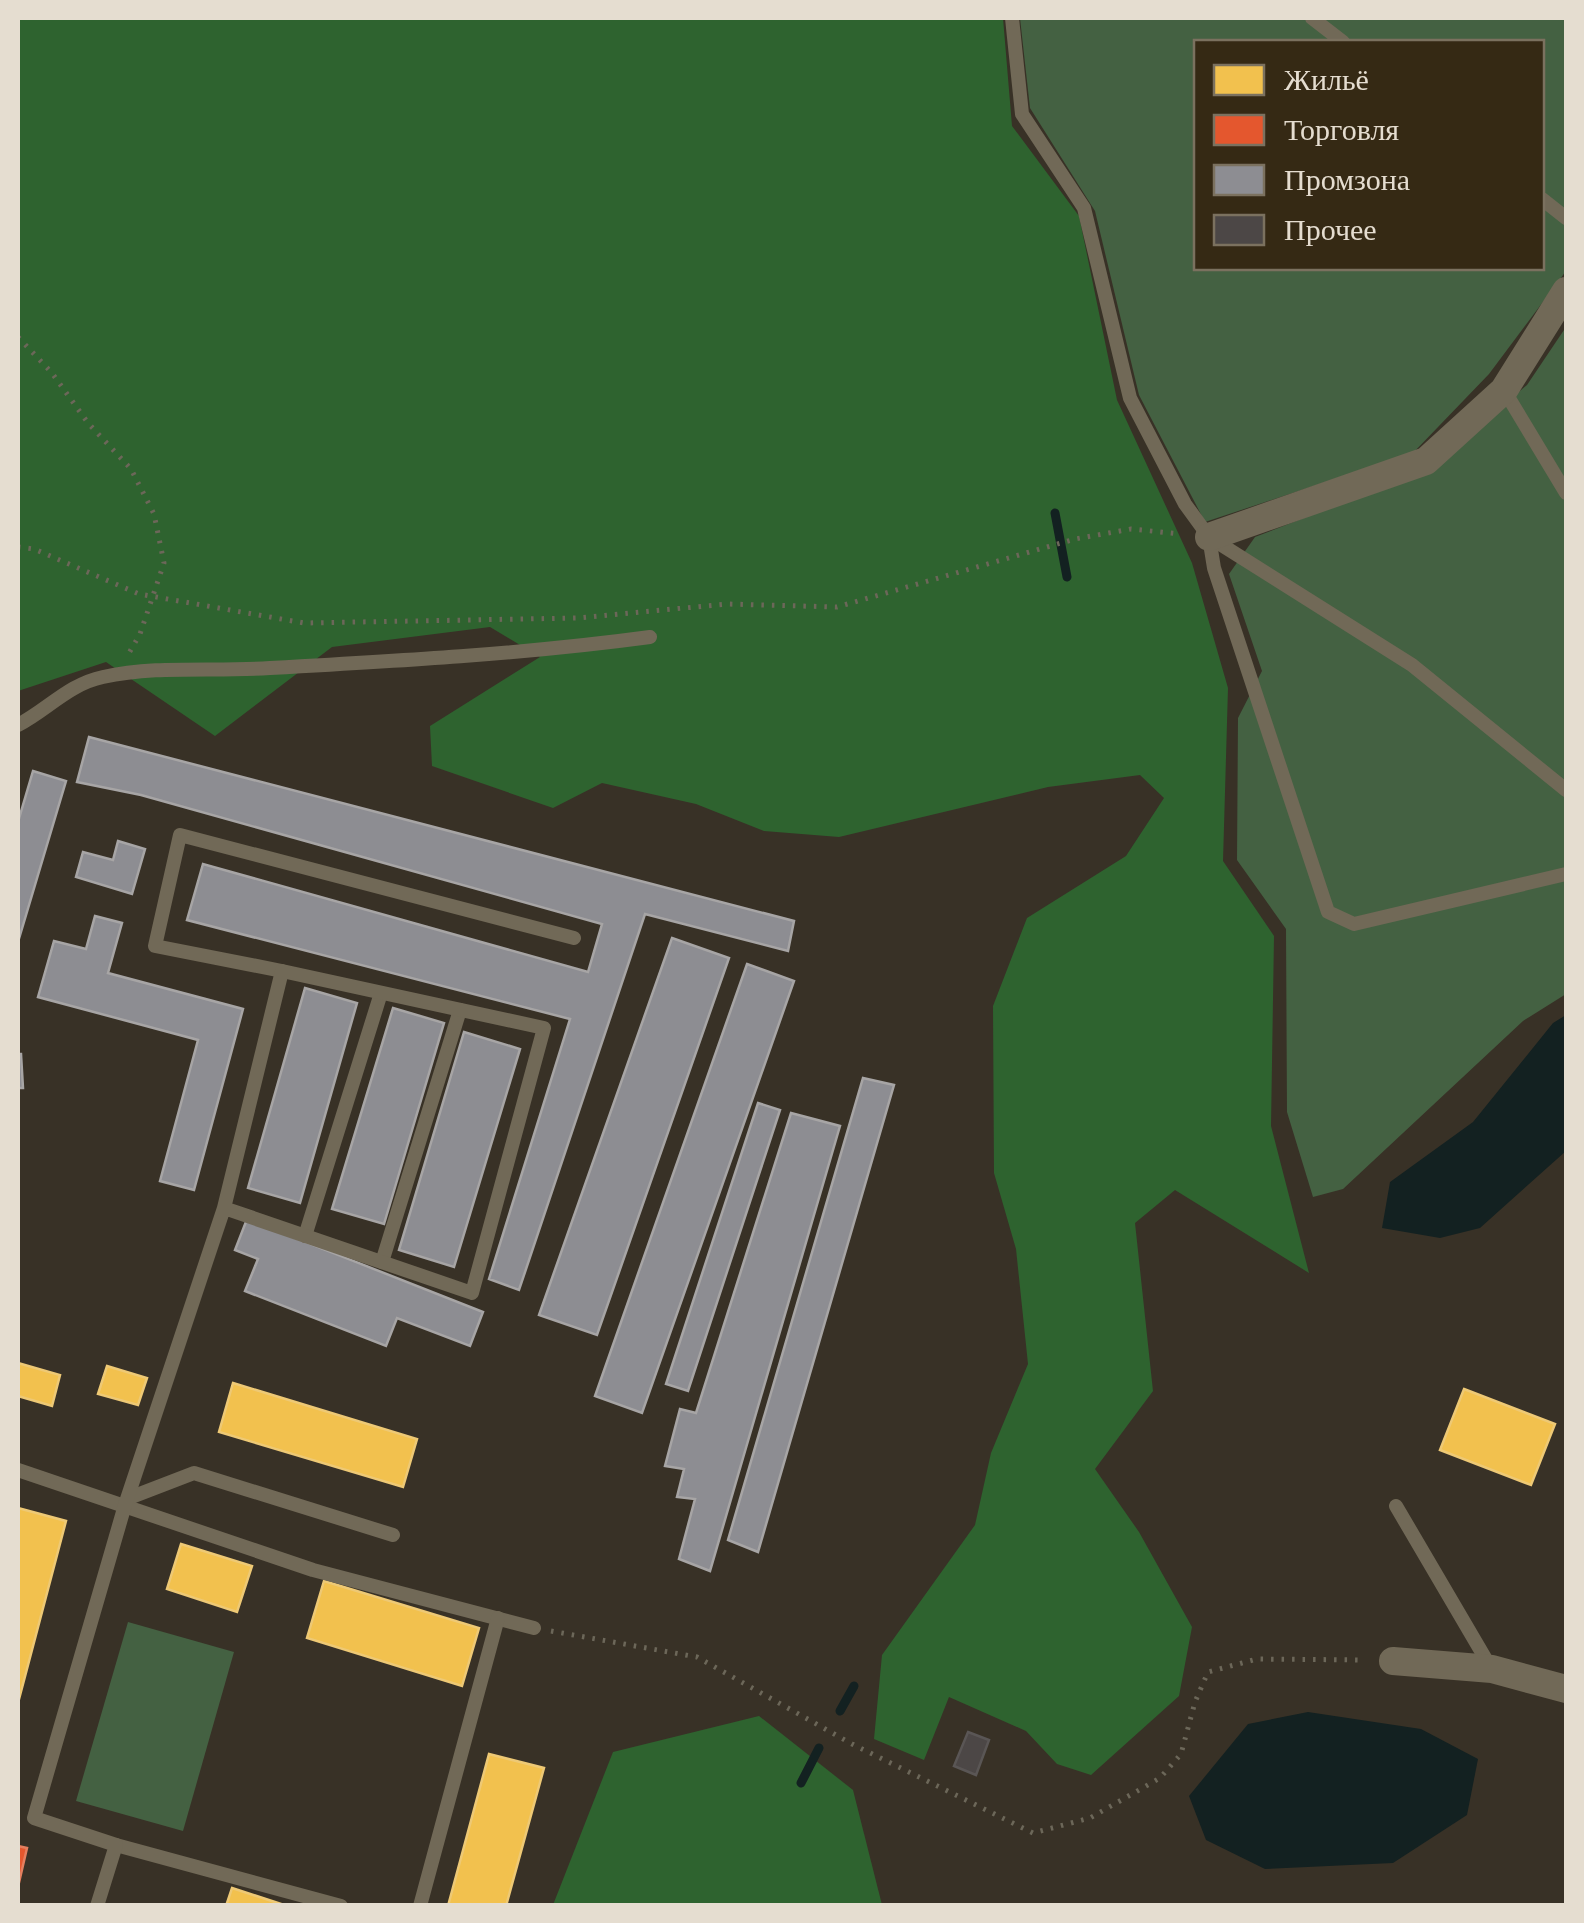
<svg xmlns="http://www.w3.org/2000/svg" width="1584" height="1923" viewBox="0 0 1584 1923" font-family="'Times New Roman',serif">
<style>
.green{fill:#446142;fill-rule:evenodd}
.forest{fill:#2e632f}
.water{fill:#132121}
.homes{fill:#f2c14e;stroke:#eec975;stroke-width:2.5}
.shops{fill:#e4572e;stroke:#e47f5f;stroke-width:2.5}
.industry{fill:#8d8d92;stroke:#a7a5a5;stroke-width:2.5}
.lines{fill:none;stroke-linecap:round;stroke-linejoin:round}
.stream{stroke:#132121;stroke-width:9}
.building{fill:#4c4746;stroke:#5a5655;stroke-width:2.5}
.path{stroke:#6c6759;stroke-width:5;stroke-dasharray:2.5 8;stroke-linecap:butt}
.service{stroke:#716957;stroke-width:14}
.minor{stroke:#716957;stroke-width:28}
</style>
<rect width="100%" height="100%" fill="#383126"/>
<g class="green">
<path d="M1020 18H1566V271L1489 374 1413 453 1205 522 1139 395 1095 211 1030 108ZM1196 42H1542V268H1196Z"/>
<polygon points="1566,327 1566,994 1523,1021 1343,1189 1313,1197 1287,1112 1286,929 1237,860 1238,718 1262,671 1229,574 1255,537 1427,470 1527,385"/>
<polygon points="128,1622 234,1652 183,1831 76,1801"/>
</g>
<g class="forest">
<polygon points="18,18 1003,18 1012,126 1079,216 1117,400 1192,563 1228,688 1223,861 1274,936 1271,1126 1309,1273 1175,1190 1135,1223 1153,1391 1095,1469 1139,1532 1192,1627 1179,1696 1091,1775 1057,1764 1026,1731 949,1697 924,1760 874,1739 882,1655 975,1525 991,1453 1028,1364 1016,1249 994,1173 993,1006 1027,918 1126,856 1164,798 1140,775 1048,787 839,837 764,831 696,804 602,783 553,808 432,766 430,726 540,657 490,627 332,647 215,736 106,662 18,691"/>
<polygon points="759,1716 853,1790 882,1905 553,1905 613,1752"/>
</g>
<g class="water">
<polygon points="1566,1015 1566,1151 1480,1228 1440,1238 1382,1228 1390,1182 1473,1122 1553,1023"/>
<polygon points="1308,1712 1421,1729 1478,1759 1467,1815 1393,1863 1265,1869 1206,1840 1189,1796 1248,1724"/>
</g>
<g class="homes">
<polygon points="18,1363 60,1375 52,1406 18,1396"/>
<polygon points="107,1366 147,1378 138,1405 98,1394"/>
<polygon points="233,1383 417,1439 403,1487 219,1432"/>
<polygon points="1464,1389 1555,1424 1531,1485 1440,1450"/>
<polygon points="18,1508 66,1521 18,1703"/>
<polygon points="181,1544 252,1566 237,1612 167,1589"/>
<polygon points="324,1581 479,1628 462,1686 307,1638"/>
<polygon points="489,1754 544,1768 506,1906 448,1906"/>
<polygon points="232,1888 275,1902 287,1906 226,1906"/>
</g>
<polygon class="shops" points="18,1846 27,1848 18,1887"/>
<g class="industry">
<polygon points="89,737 794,921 788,951 645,914 519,1290 489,1279 570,1019 187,920 203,864 588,972 602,924 141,795 77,782"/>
<polygon points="33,771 66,781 18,942 18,822"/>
<polygon points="118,841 145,849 132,894 76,877 83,852 113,860"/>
<polygon points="95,916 122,923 108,973 243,1009 194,1190 160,1181 198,1040 38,997 54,941 86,949"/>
<polygon points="672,938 729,958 597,1335 539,1315"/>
<polygon points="747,964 794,981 642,1413 595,1396"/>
<polygon points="305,988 357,1003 300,1203 248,1188"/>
<polygon points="393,1008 444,1023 384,1224 332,1209"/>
<polygon points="464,1032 520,1049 454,1267 399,1250"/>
<polygon points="18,1054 21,1054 23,1088 18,1088"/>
<polygon points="863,1078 894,1085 758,1552 728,1540"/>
<polygon points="758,1103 780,1110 688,1391 666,1384"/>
<polygon points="791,1113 840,1126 710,1571 679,1559 695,1499 677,1497 684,1469 665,1466 680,1409 696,1413"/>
<polygon points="247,1219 483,1312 470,1346 397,1318 386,1346 245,1291 258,1259 235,1250"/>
</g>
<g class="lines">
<g class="stream">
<polyline points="1055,513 1067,577"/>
<polyline points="840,1711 854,1686"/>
<polyline points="801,1783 819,1748"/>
</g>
</g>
<polygon class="building" points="968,1732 989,1740 976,1775 954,1766"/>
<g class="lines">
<g class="path">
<polyline points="18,337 52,373 88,423 131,469 154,514 164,563 140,634 129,653"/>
<polyline points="18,547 34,549 139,594 304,623 577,618 727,604 837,607 1075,539 1131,529 1181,534"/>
<polyline points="551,1631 697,1657 852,1744 1033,1833 1090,1818 1160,1778 1181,1754 1195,1702 1208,1672 1257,1659 1365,1660"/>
</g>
<g class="service">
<polyline points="1012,18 1022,114 1084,208 1130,398 1185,504 1209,537 1412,665 1566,790"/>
<polyline points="1312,18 1343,42"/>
<polyline points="1542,199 1566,218"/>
<polyline points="1504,390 1566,493"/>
<polyline points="1209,537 1214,568 1328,912 1354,924 1566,874"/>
<path d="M18 725C47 710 69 684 103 677 158 665 214 672 270 668 397 661 524 654 650 637"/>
<polyline points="282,971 155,946 180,835 574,938"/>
<polyline points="305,1236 381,993"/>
<polyline points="382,1262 460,1010"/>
<polyline points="18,1470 313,1570 534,1628"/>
<polyline points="129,1498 194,1473 393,1535"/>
<polyline points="1396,1506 1491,1668"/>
<polyline points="116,1845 341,1906"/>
<polyline points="97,1906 116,1845 34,1818 125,1505 224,1208 282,971 544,1028 472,1293 224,1208"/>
<polyline points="420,1906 498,1618"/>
</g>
<g class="minor">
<polyline points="1209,537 1426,461 1504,390 1566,291"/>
<polyline points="1393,1661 1492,1669 1566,1689"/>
</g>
</g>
<rect width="1584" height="1923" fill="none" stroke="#e5ddd0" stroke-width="40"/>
<rect x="1194" y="40" width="350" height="230" fill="#352914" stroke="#7b715f" stroke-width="2.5"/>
<rect x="1214" y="65" width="50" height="30" fill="#f2c14e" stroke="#7b715f" stroke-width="2.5"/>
<text x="1284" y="90" font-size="30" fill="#e5ddd0">Жильё</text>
<rect x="1214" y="115" width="50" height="30" fill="#e4572e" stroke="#7b715f" stroke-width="2.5"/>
<text x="1284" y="140" font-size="30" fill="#e5ddd0">Торговля</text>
<rect x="1214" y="165" width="50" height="30" fill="#8d8d92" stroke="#7b715f" stroke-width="2.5"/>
<text x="1284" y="190" font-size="30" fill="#e5ddd0">Промзона</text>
<rect x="1214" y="215" width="50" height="30" fill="#4c4746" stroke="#7b715f" stroke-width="2.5"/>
<text x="1284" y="240" font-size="30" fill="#e5ddd0">Прочее</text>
</svg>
